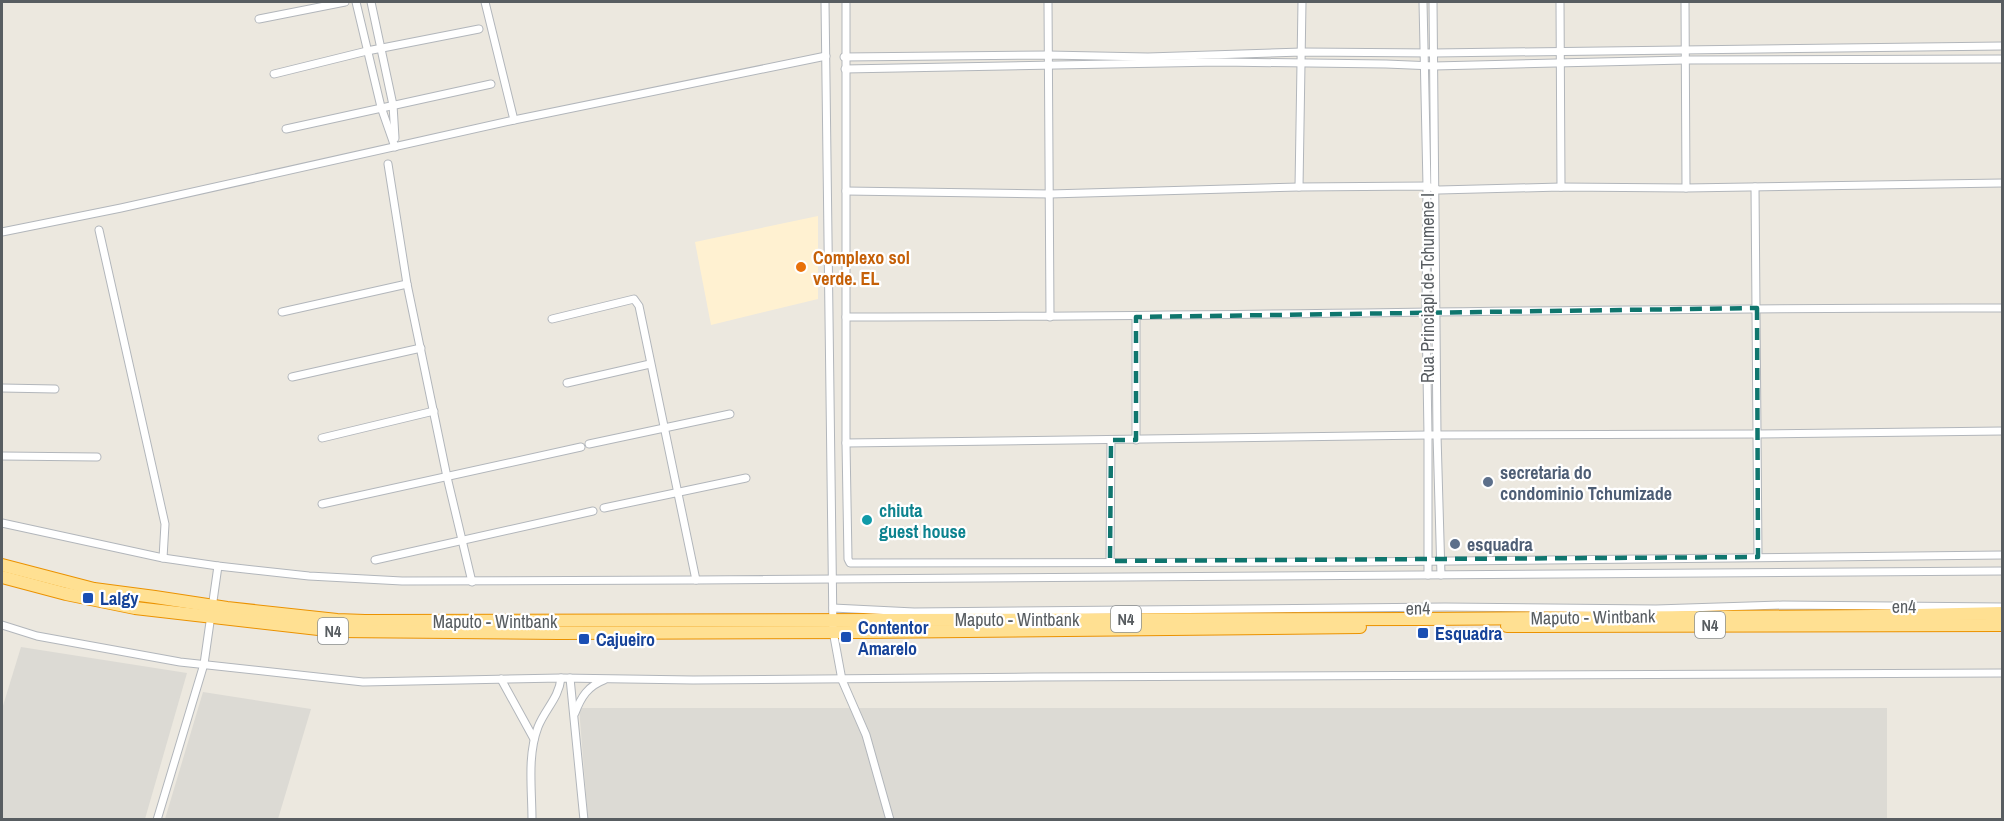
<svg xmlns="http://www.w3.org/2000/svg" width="2004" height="821" viewBox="0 0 2004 821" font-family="'Archivo Narrow',sans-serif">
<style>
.commercial{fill:#fff1d1}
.industrial{fill:#dcdad4}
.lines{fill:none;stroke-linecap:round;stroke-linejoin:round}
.minor-casing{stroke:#b2b6bb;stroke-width:9}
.trunk-casing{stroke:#eb9200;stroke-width:14}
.minor{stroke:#fff;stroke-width:7}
.trunk{stroke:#ffe092;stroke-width:12}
.marked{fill:none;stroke:#0f766e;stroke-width:4.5;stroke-dasharray:12 8;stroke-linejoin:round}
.food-dot{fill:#e8710a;stroke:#fff;stroke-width:2}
.service-dot{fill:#5c6f8a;stroke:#fff;stroke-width:2}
.culture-dot{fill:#0f9aa8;stroke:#fff;stroke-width:2}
.transit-dot{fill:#1a4fb4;stroke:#fff;stroke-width:2}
.labels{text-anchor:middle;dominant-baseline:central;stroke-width:4.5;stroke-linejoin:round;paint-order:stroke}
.shield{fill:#fff;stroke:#8a8e90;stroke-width:1.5}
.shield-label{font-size:16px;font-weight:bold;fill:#585d61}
.food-label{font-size:18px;font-weight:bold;fill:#c56008;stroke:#fff;text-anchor:start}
.street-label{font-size:18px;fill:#585d61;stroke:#fff}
.service-label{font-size:18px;font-weight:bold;fill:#4e5e75;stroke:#fff;text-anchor:start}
.culture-label{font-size:18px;font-weight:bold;fill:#0d838f;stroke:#fff;text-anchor:start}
.transit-label{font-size:18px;font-weight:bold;fill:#164399;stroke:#fff;text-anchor:start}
</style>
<rect width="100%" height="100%" fill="#ece8df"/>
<polygon class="commercial" points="818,216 818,299 711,325 695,242"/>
<g class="industrial">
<polygon points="21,647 187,673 145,819 2,819 2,709"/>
<polygon points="203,692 311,709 278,819 165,819"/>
<polygon points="579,708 1887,708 1887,819 588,819"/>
</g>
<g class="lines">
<g class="minor-casing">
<g id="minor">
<polyline points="356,2 381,107 395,147"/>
<polyline points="371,2 393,105 395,138"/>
<polyline points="485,2 514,120"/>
<polyline points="825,2 833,631 842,680 866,735 890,820"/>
<polyline points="846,2 846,443 848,559 850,563 1356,562 2002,555"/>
<polyline points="1048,2 1050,317"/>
<polyline points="1423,2 1427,186 1426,312 1428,435 1428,575"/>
<polyline points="1433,2 1437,435 1441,575"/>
<polyline points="1560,2 1561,187"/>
<polyline points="1685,2 1686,188"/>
<polyline points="259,19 345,2"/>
<polyline points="844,57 1048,55 1148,57 1302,52 1434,53 2002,46"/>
<polyline points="845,69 1219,62 1386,64 1434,66 1685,60 2002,59"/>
<polyline points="274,74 367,51 479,29"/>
<polyline points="286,129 491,84"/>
<polyline points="388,164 407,284 447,477 472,582"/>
<polyline points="1299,187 1302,2"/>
<polyline points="1755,187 1758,557"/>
<polyline points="846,191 1050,194 1299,187 1427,186 1439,190 1561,187 1686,188 2002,183"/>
<polyline points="99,230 165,524 163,558"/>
<polyline points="2,232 121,208 514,120 826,56"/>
<polyline points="282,312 407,284"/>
<path d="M846 317C1232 317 1617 307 2002 308"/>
<polyline points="1136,317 1136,440"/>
<polyline points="552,319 634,299 639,306 696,580"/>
<polyline points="292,377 421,348"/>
<polyline points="567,383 650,364"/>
<polyline points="2,388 55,389"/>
<polyline points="322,438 434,411"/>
<polyline points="846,443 1428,435 1757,434 2002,431"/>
<polyline points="589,444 730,414"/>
<polyline points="2,456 97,457"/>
<polyline points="322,504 581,447"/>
<polyline points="604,508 746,478"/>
<polyline points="2,523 163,558 218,566 309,576 402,581 696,580 2002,571"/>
<polyline points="375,560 593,511"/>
<polyline points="1110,561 1111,440"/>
<polyline points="833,608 914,612 1445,607 1656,609 1783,605 2002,607"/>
<polyline points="2,625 37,636 180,662 363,682 561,678 693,680 1034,677 2002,673"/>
<polyline points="570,678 584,820"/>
<polyline points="501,679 534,739"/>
<path d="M575 713C581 697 588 686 604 680"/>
<polyline points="157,820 204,664 218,566"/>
<path d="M532 820C532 789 527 756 538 727 545 709 559 698 561 678"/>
</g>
</g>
<g class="trunk-casing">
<g id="trunk">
<polyline points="2,565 94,589 155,597 227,608 337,620 365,621 1419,619 1875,616 2002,613"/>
<polyline points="2,577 66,594 135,608 336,631 559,633 864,632 1360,627"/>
<polyline points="1507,626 2002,625"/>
</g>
</g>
<use href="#minor" class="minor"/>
<use href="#trunk" class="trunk"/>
</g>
<path class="marked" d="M1757 308 1758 557 1110 561 1111 440H1136V317Z"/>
<circle class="food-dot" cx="801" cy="267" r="6"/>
<g class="service-dot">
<circle cx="1488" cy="482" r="6"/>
<circle cx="1455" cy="544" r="6"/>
</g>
<circle class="culture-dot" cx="867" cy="520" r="6"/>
<g class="transit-dot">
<rect x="82" y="592" width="12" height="12" rx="3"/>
<rect x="1417" y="627" width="12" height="12" rx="3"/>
<rect x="840" y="631" width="12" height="12" rx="3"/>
<rect x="578" y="633" width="12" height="12" rx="3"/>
</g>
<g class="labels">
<g class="shield">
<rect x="1111" y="606" width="30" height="26" rx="4.5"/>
<rect x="1695" y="612" width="30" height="26" rx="4.5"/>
<rect x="318" y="618" width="30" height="26" rx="4.5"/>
</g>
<g class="shield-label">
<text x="1126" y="619">N4</text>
<text x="1710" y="625">N4</text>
<text x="333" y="631">N4</text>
</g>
<g class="food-label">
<text x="813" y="257">Complexo sol<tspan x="813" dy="21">verde. EL</tspan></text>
</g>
<g class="street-label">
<text transform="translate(1427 288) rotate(-90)">Rua Princiapl de Tchumene I</text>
<text x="1904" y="606">en4</text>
<text transform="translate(1418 608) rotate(-1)">en4</text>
<text transform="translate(1593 617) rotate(-1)">Maputo - Wintbank</text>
<text x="1017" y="619">Maputo - Wintbank</text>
<text x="495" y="621">Maputo - Wintbank</text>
</g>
<g class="service-label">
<text x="1500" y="472">secretaria do<tspan x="1500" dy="21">condominio Tchumizade</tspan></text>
<text x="1467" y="544">esquadra</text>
</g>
<g class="culture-label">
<text x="879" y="510">chiuta<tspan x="879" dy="21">guest house</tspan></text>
</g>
<g class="transit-label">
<text x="100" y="598">Lalgy</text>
<text x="858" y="627">Contentor<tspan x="858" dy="21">Amarelo</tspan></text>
<text x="1435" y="633">Esquadra</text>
<text x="596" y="639">Cajueiro</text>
</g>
</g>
<rect width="2004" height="821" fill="none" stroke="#585d61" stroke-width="6"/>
</svg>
